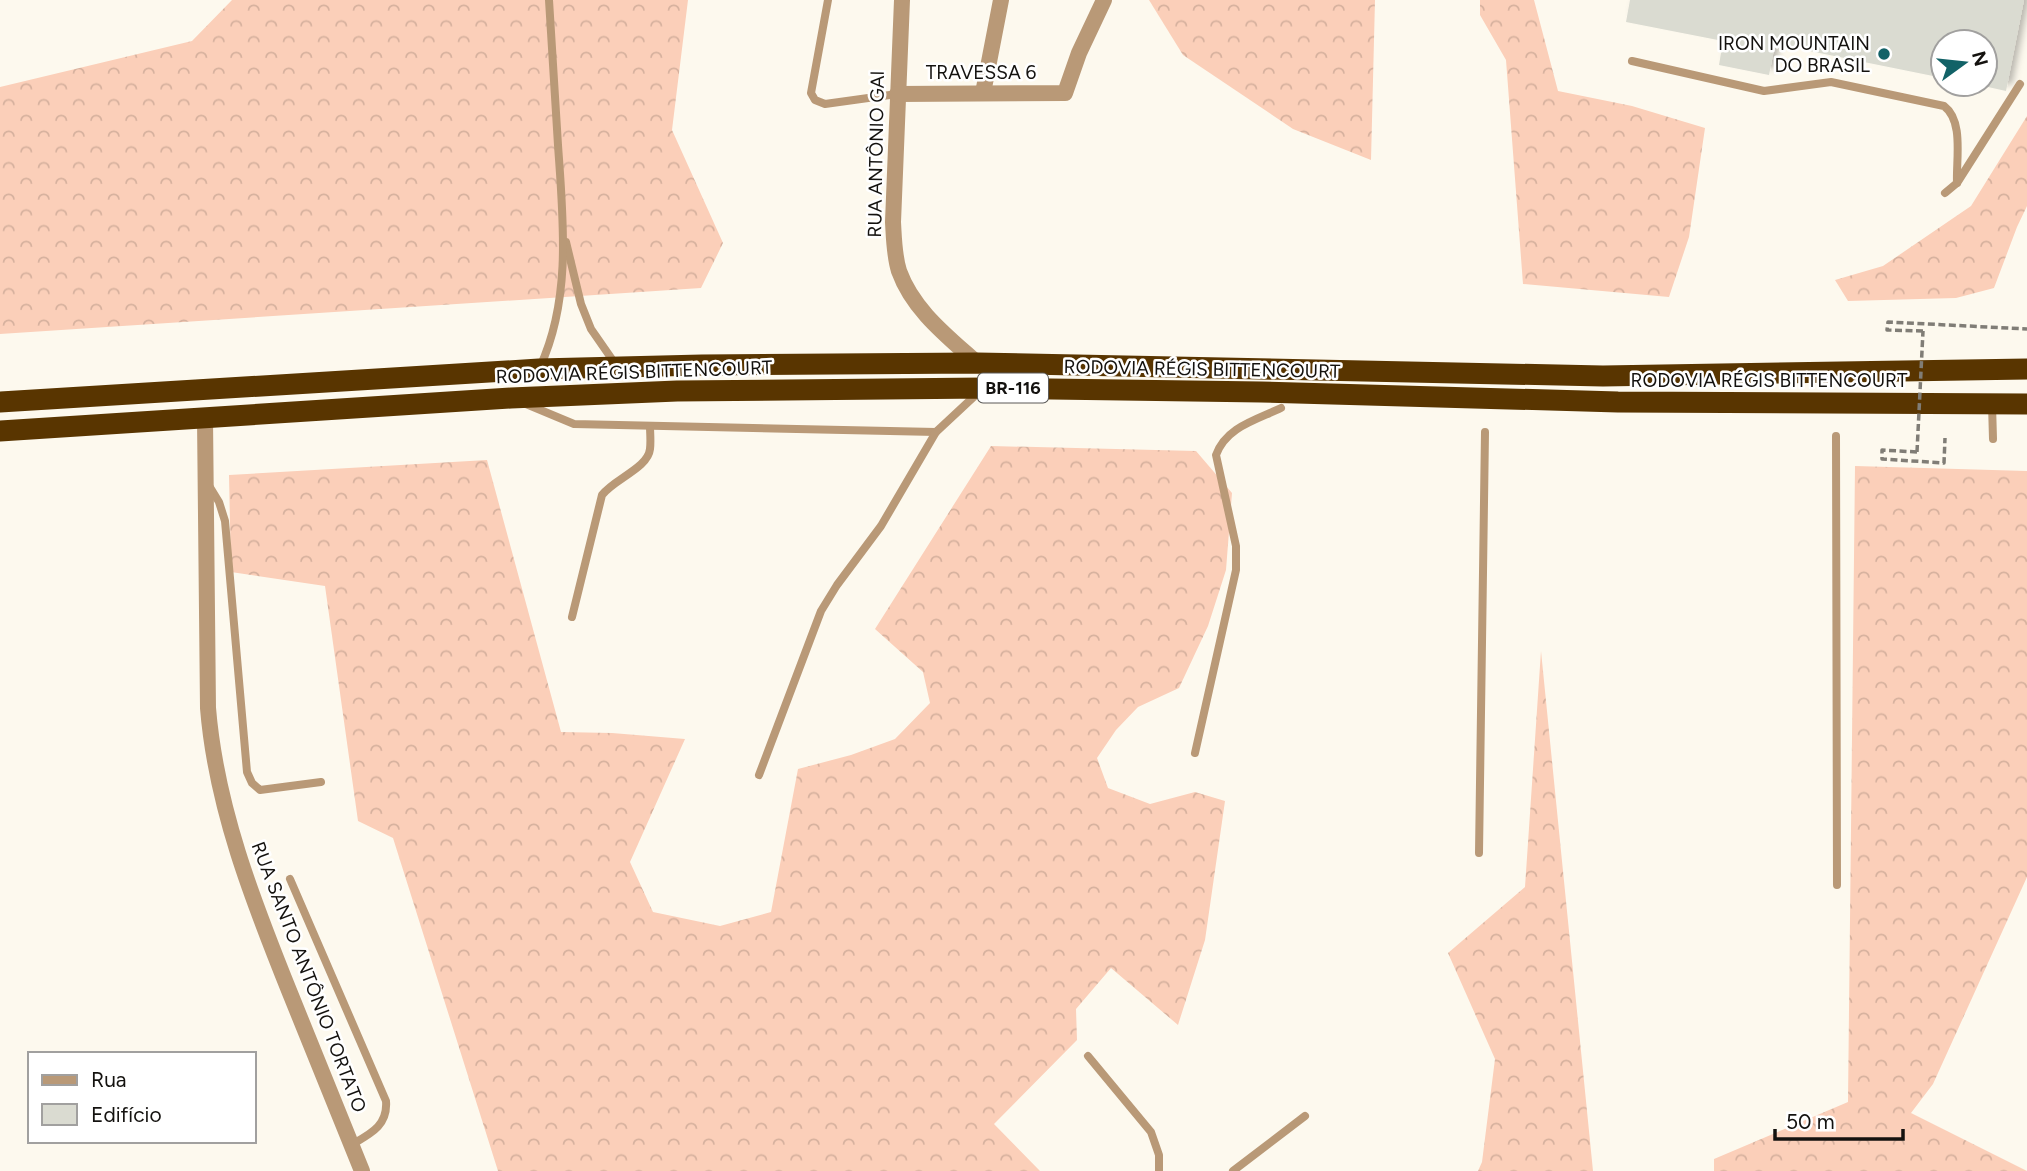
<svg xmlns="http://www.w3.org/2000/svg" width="2027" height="1171" viewBox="0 0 2027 1171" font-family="Figtree,sans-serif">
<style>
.forest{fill:url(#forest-crowns)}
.building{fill:#dadbd1;filter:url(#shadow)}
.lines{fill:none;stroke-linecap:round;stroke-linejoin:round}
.path{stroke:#807d76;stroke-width:3.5;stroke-dasharray:7 3.5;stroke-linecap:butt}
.service{stroke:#b99977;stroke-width:8}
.minor{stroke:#b99977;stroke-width:16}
.motorway{stroke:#593500;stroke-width:21}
.path-bridge{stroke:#807d76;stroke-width:3.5;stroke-dasharray:7 3.5;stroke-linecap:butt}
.poi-dot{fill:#126267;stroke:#fff;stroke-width:2.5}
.labels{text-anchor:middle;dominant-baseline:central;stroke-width:5;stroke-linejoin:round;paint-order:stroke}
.shield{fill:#fff;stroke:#5a5957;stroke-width:2}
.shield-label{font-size:18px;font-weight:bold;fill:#14120f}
.poi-label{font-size:19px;fill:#14120f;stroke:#fff;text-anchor:end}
.street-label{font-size:19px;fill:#14120f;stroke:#fff}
</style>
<defs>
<pattern id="forest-crowns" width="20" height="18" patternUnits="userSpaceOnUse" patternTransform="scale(1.75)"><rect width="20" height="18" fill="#fbcfb9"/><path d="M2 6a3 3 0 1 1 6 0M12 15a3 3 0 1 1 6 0" fill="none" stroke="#d6b19e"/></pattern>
<filter id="shadow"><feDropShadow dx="6" dy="-6" stdDeviation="3.5" flood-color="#0004"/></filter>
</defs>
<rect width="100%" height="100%" fill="#fdf9ee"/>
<g class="forest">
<polygon points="232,0 688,0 672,130 723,243 701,288 0,334 0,87 192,41"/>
<polygon points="1149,0 1375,0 1371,160 1293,129 1183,55"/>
<polygon points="1480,0 1534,0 1558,91 1632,106 1705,128 1689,237 1669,297 1523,284 1506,60 1480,15"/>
<polygon points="2027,116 2027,206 2017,227 1994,288 1956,298 1848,301 1835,280 1883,266 1971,206"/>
<polygon points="991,446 1196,451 1232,493 1226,570 1208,626 1179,688 1138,707 1116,730 1097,758 1108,788 1150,804 1195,792 1225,801 1205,940 1178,1025 1111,968 1076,1009 1077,1040 994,1124 1040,1171 498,1171 393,838 358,821 325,586 231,572 229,475 487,460 561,732 612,733 685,739 630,862 653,912 720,926 771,912 798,769 851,755 895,739 930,703 923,672 875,629"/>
<polygon points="1855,466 2027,471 2027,877 1933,1084 1911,1113 2027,1171 1714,1171 1714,1159 1848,1102"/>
<polygon points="1541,651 1593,1171 1478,1171 1482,1162 1495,1059 1448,953 1525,887"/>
</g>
<polygon class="building" points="1630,0 2024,0 2006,91 1979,85 1985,84 1985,42 1943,42 1943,78 1775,44 1769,75 1719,65 1723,41 1626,22"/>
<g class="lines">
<g class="path">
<polyline points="1923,331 1887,330 1888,322 2027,329"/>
<polyline points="1917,452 1882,450 1882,459 1944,463 1945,438"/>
</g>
<g class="service">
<polyline points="828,0 811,93 815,100 825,104 897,94"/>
<path d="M1632 61 1764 91 1831 82 1944 106C1964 121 1956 159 1957 183"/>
<polyline points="1945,193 1957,183 2020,84"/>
<polyline points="566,242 581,304 591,329 616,365"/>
<path d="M540 367C572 298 563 218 558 145 555 96 552 48 549 0"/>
<polyline points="526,404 574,424 936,432 980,391"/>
<polyline points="1992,404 1993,439"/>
<polyline points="1836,436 1837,885"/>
<polyline points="208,484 219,502 225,521 247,772 252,783 260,790 321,782"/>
<path d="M572 617 602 495C614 479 648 468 650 449 651 441 650 433 650 426"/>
<path d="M1195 753 1236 570V546L1216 455C1226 427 1256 420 1281 408"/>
<polyline points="759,775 821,611 837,585 881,526 936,432"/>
<polyline points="1479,853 1485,432"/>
<path d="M290 879 386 1101C388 1126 370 1134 351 1145"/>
<polyline points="1088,1056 1151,1132 1159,1155 1159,1171"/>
<polyline points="1233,1171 1305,1116"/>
</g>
<g class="minor">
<path d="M902 0 893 222C894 238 894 255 899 271 913 310 947 336 977 363"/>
<polyline points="983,93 1001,0"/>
<polyline points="897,94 1065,93 1079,53 1104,0"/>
<path d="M205 419 208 708C216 807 253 901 290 993 314 1052 338 1112 362 1171"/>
</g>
<g class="motorway">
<polyline points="0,402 539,369 702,365 977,363 1603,376 2027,369"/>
<polyline points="0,431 511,398 677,391 984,388 1261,392 1618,402 2027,404"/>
</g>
<polyline class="path-bridge" points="1917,452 1923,331"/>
</g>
<circle class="poi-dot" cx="1884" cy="54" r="7"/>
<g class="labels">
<rect class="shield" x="978" y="373.5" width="70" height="29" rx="5"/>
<g class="shield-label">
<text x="1013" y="388">BR-116</text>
</g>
<g class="poi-label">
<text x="1870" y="43">IRON MOUNTAIN<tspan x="1870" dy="22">DO BRASIL</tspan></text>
</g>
<g class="street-label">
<text x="981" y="72">TRAVESSA 6</text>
<text transform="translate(876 154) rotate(-89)">RUA ANTÔNIO GAI</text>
<text transform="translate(1202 369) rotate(1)">RODOVIA RÉGIS BITTENCOURT</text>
<text transform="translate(634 372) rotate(-2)">RODOVIA RÉGIS BITTENCOURT</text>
<text x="1769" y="380">RODOVIA RÉGIS BITTENCOURT</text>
<text transform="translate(309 977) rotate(69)">RUA SANTO ANTÔNIO TORTATO</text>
</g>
</g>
<rect x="28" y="1052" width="228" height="91" fill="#ffffff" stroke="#a1a09f" stroke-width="2"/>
<rect x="42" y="1075" width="35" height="10" fill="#b99977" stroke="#a1a09f" stroke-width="2"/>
<text x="91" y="1087" font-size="21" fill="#14120f">Rua</text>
<rect x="42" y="1104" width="35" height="21" fill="#dadbd1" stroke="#a1a09f" stroke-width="2"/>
<text x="91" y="1122" font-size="21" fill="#14120f">Edifício</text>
<g transform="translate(1964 63) rotate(75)"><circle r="33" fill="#ffffff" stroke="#a1a09f" stroke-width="2"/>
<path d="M0-5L12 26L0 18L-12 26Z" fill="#126267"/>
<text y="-10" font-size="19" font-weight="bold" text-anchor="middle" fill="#14120f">N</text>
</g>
<path d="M1775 1129v10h128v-10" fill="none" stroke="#14120f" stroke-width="3.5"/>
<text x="1786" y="1129" font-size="21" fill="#14120f" stroke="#ffffff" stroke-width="5" paint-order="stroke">50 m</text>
</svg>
